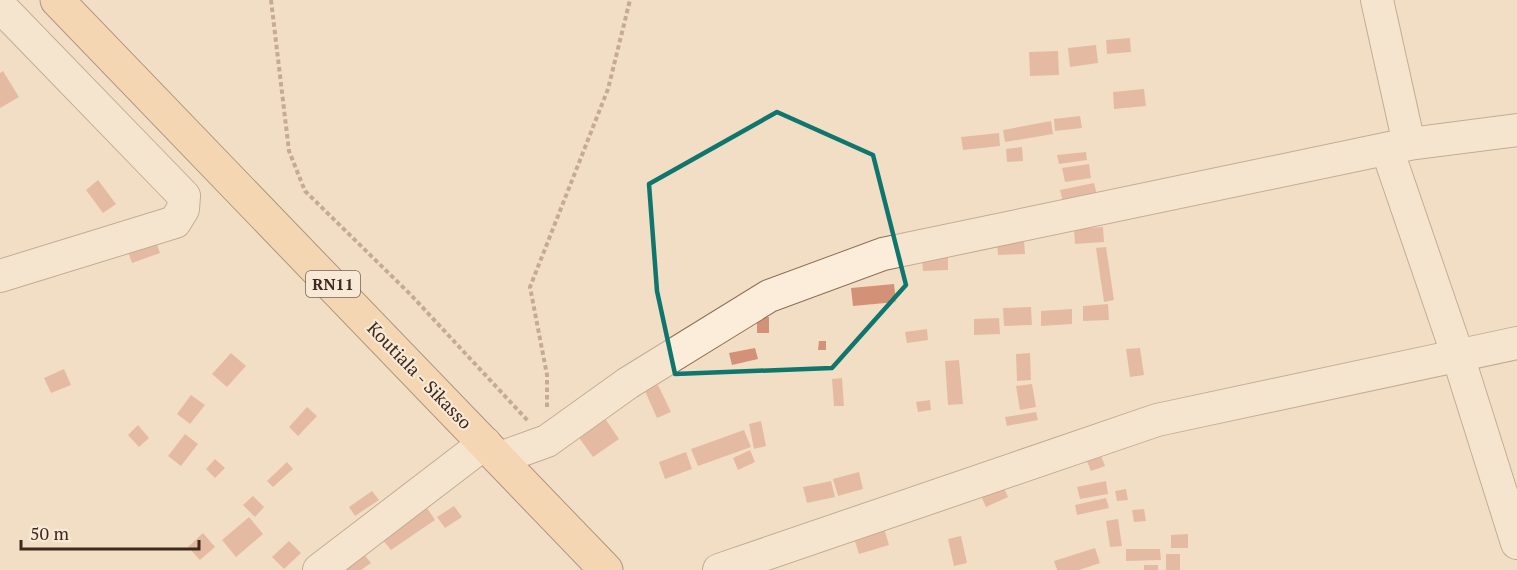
<svg xmlns="http://www.w3.org/2000/svg" width="1517" height="570" viewBox="0 0 1517 570" font-family="'PT Serif',serif">
<style>
.building{fill:#d39178}
.lines{fill:none;stroke-linecap:round;stroke-linejoin:round}
.minor-casing{stroke:#8f6e59;stroke-width:34}
.major-casing{stroke:#5d3d2d;stroke-width:35}
.path{stroke:#8f6e59;stroke-width:4;stroke-dasharray:4.5 3;stroke-linecap:butt}
.minor{stroke:#fbedda;stroke-width:32}
.major{stroke:#f7cd9b;stroke-width:33}
.marked{fill:none;stroke:#0f766e;stroke-width:4.5;stroke-linejoin:round}
.labels{text-anchor:middle;dominant-baseline:central;stroke-width:4.5;stroke-linejoin:round;paint-order:stroke}
.shield{fill:#f8e9d6;stroke:#766355;stroke-width:1.5}
.shield-label{font-size:16px;font-weight:bold;fill:#3e291e}
.street-label{font-size:18px;fill:#3e291e;stroke:#f8e9d6}
</style>
<rect width="100%" height="100%" fill="#f2dec5"/>
<g class="building">
<polygon points="1130,38 1131,52 1107,54 1106,40"/>
<polygon points="1096,45 1098,63 1070,67 1068,48"/>
<polygon points="1058,51 1059,75 1030,76 1029,52"/>
<polygon points="3,71 19,97 0,108 0,73"/>
<polygon points="1144,89 1146,106 1114,109 1113,92"/>
<polygon points="1080,116 1082,128 1055,131 1054,119"/>
<polygon points="1051,121 1053,134 1005,142 1003,130"/>
<polygon points="999,133 1000,146 963,150 961,137"/>
<polygon points="1022,147 1023,161 1007,162 1006,149"/>
<polygon points="1086,152 1087,160 1059,164 1057,155"/>
<polygon points="1089,164 1091,178 1065,182 1062,168"/>
<polygon points="98,180 116,204 103,213 86,190"/>
<polygon points="1094,183 1098,199 1064,206 1060,190"/>
<polygon points="1103,227 1104,242 1075,244 1074,229"/>
<polygon points="154,236 160,253 132,263 126,246"/>
<polygon points="1024,240 1025,254 998,255 997,241"/>
<polygon points="1106,247 1114,300 1104,302 1096,248"/>
<polygon points="948,257 948,270 923,271 922,258"/>
<polygon points="894,284 896,302 853,306 851,288"/>
<polygon points="1108,304 1109,320 1083,321 1083,306"/>
<polygon points="1031,307 1032,325 1004,326 1003,308"/>
<polygon points="1072,309 1072,324 1041,326 1041,311"/>
<polygon points="769,317 769,333 757,333 757,318"/>
<polygon points="999,318 1000,334 974,335 974,319"/>
<polygon points="927,329 928,340 907,343 905,332"/>
<polygon points="819,341 826,341 826,350 818,350"/>
<polygon points="755,348 758,359 732,365 729,353"/>
<polygon points="1140,348 1144,375 1130,377 1126,349"/>
<polygon points="231,353 246,366 227,387 212,374"/>
<polygon points="1030,353 1031,380 1017,381 1016,354"/>
<polygon points="959,360 963,404 948,405 945,361"/>
<polygon points="64,369 71,385 51,393 44,378"/>
<polygon points="842,378 844,406 834,406 832,379"/>
<polygon points="1032,384 1036,407 1020,410 1016,386"/>
<polygon points="658,385 671,412 657,418 645,391"/>
<polygon points="191,395 205,405 190,424 177,414"/>
<polygon points="930,400 931,410 918,412 916,402"/>
<polygon points="307,407 317,416 298,436 289,427"/>
<polygon points="1036,412 1038,420 1007,426 1005,417"/>
<polygon points="604,417 619,439 593,457 577,435"/>
<polygon points="761,421 766,446 754,449 749,424"/>
<polygon points="138,425 149,438 139,447 128,435"/>
<polygon points="744,430 751,447 698,466 691,449"/>
<polygon points="185,434 198,444 181,466 168,456"/>
<polygon points="1098,448 1105,466 1091,471 1084,454"/>
<polygon points="750,450 755,462 738,470 733,458"/>
<polygon points="686,452 692,469 665,479 659,462"/>
<polygon points="215,459 225,468 215,478 206,469"/>
<polygon points="287,462 293,469 273,487 267,481"/>
<polygon points="859,472 863,489 838,496 833,479"/>
<polygon points="831,481 835,497 807,503 803,487"/>
<polygon points="1106,481 1108,494 1080,499 1077,487"/>
<polygon points="1003,486 1008,497 986,507 981,496"/>
<polygon points="1126,489 1128,500 1117,501 1115,491"/>
<polygon points="372,491 379,500 355,516 349,507"/>
<polygon points="253,496 264,507 255,517 243,505"/>
<polygon points="1106,498 1109,508 1077,515 1075,505"/>
<polygon points="454,506 462,517 445,528 437,517"/>
<polygon points="427,508 435,520 391,550 382,539"/>
<polygon points="1144,509 1146,521 1134,522 1132,510"/>
<polygon points="249,517 263,534 236,557 222,540"/>
<polygon points="1118,519 1122,546 1110,547 1106,521"/>
<polygon points="883,525 889,545 859,554 853,535"/>
<polygon points="203,533 215,547 200,560 188,547"/>
<polygon points="1188,534 1188,548 1171,548 1171,535"/>
<polygon points="961,536 967,563 954,566 948,539"/>
<polygon points="289,541 301,553 284,569 272,557"/>
<polygon points="1095,548 1100,563 1079,570 1057,570 1054,561"/>
<polygon points="1126,549 1160,549 1161,560 1126,561"/>
<polygon points="362,552 371,563 361,570 343,570"/>
<rect x="1166" y="554" width="14" height="16"/>
<rect x="1144" y="565" width="14" height="5"/>
</g>
<g class="lines">
<g class="minor-casing">
<g id="minor">
<polyline points="1377,0 1409,144"/>
<polyline points="0,6 184,196 183,209 175,222 0,276"/>
<polyline points="1387,149 1458,356 1517,543"/>
<polyline points="500,458 547,441 628,383 769,296 883,254 1409,144 1517,130"/>
<polyline points="319,570 485,443"/>
<polyline points="719,570 1157,420 1517,343"/>
</g>
</g>
<g class="major-casing">
<polyline id="major" points="57,0 606,570"/>
</g>
<g class="path">
<polyline points="271,0 289,151 305,191 411,295 528,421"/>
<polyline points="547,407 547,375 530,287 608,89 630,0"/>
</g>
<use href="#minor" class="minor"/>
<use href="#major" class="major"/>
</g>
<path d="M0 0H1517V570H0ZM777 112 873 155 906 285 832 368 675 374 657 291 649 184Z" fill="#f2dec5" fill-opacity=".55" fill-rule="evenodd"/>
<path class="marked" d="M777 112 873 155 906 285 832 368 675 374 657 291 649 184Z"/>
<g class="labels">
<rect class="shield" x="306" y="271" width="54" height="26" rx="4.5"/>
<g class="shield-label">
<text x="333" y="284">RN11</text>
</g>
<g class="street-label">
<text transform="translate(420 375) rotate(46)">Koutiala - Sikasso</text>
</g>
</g>
<path d="M21 540v9h178v-9" fill="none" stroke="#3e291e" stroke-width="3"/>
<text x="30" y="540" font-size="18" fill="#3e291e" stroke="#f8e9d6" stroke-width="4.5" paint-order="stroke">50 m</text>
</svg>
